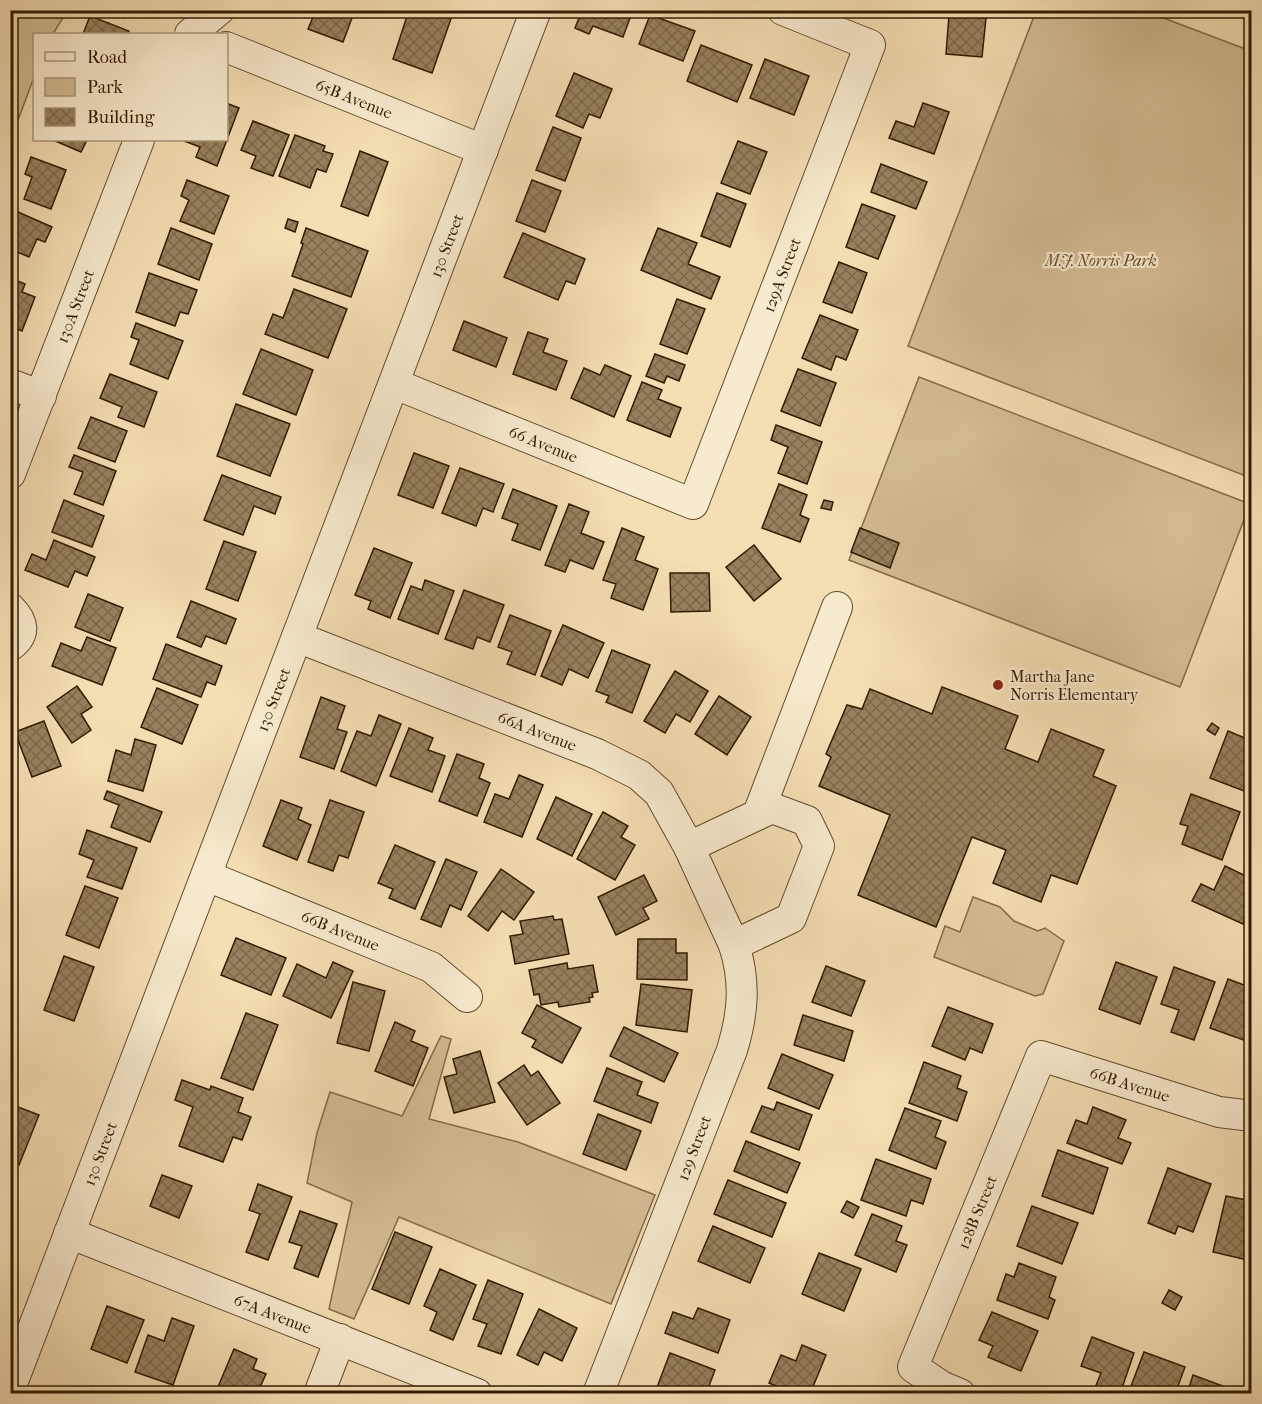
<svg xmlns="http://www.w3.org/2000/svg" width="1262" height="1404" viewBox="0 0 1262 1404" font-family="'IM FELL French Canon',serif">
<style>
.green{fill:#d3bd95;stroke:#826c4a;stroke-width:1.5}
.building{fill:url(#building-cross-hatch);stroke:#311c00;stroke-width:1.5}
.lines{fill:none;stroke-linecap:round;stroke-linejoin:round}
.minor-casing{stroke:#624c2d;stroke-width:32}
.minor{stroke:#f8eace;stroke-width:30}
.poi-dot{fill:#8f2418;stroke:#f8eace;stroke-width:2}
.labels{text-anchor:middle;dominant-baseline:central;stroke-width:4.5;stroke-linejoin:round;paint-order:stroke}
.street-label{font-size:16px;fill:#311c00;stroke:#f8eace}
.park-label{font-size:16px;font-style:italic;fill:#624c2d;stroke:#f8eace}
.poi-label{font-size:16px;fill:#311c00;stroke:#f8eace;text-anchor:start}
</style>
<defs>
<pattern id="building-cross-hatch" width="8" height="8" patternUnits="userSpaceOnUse" patternTransform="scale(1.5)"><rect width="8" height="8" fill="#96815e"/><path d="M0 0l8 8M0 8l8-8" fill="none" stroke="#7b694b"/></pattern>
</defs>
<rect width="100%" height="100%" fill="#f4deb4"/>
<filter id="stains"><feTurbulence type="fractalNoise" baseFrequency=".00333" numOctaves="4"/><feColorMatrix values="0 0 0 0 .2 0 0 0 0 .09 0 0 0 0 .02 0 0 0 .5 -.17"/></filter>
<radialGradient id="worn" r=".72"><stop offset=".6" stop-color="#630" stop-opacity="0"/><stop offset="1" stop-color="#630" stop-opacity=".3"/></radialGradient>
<g class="green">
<polygon points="11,10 67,11 53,34 34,34 34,77 11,139"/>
<polygon points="1036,11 1145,11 1251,51 1251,478 908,346"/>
<polygon points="919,377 1250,504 1180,687 849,560"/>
<polygon points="973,897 1000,907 1014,921 1038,931 1045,928 1064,941 1043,994 1035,996 934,957 945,926 960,932"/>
<polygon points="441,1036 451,1039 429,1119 518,1142 655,1195 611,1304 399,1217 354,1319 329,1309 352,1202 307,1183 317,1133 330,1092 402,1116"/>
</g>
<g class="building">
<polygon points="108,10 128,10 125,18"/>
<polygon points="316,10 355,10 343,42 308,29"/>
<polygon points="409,10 444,10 453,13 432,73 393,59"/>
<polygon points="582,10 633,10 623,37 593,26 589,34 575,28"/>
<polygon points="650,15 695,31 683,61 639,44"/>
<polygon points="949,15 986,18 982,57 946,54"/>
<polygon points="90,16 129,31 127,34 83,34"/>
<polygon points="701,45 752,65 737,102 687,81"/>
<polygon points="765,59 809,76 794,115 750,98"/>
<polygon points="574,73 612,89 600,118 589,114 583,128 556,116"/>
<polygon points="226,103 239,108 217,166 196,157 200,147 184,141 184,140 226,140"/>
<polygon points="923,103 949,112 934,154 889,138 896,121 914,127"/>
<polygon points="253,121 289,135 273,176 251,168 256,156 241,150"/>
<polygon points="553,127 581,138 565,181 536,170"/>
<polygon points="295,135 325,146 323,151 333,154 326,172 317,169 310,188 279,176"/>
<polygon points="53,140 87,140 81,152"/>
<polygon points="738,141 767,152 750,194 721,183"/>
<polygon points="360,151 388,162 368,216 341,206"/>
<polygon points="31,157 66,170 51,209 24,199 32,177 25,174"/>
<polygon points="881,164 927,182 916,209 871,192"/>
<polygon points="187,180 229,196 214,234 180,221 189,200 181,196"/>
<polygon points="532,180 561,191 545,232 516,221"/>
<polygon points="717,193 746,204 730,247 701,236"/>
<polygon points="862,204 895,216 878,259 846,247"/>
<polygon points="11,209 52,227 45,242 37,239 29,257 10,249"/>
<polygon points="288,219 298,222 295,232 285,228"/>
<polygon points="171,228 212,244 199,280 158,264"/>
<polygon points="306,228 368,251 351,297 292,276 303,244 301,243"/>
<polygon points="658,228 697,243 688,264 720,277 711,299 641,270"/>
<polygon points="523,233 585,259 575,284 566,281 558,300 504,277"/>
<polygon points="839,262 867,273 852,313 823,302"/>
<polygon points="149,273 197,290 188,314 180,312 175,326 136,312"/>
<polygon points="10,278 25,284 22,292 35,297 22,331 10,326"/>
<polygon points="294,289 347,309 328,358 265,334 273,314 283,318"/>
<polygon points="677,299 705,309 687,354 660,344"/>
<polygon points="820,315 858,330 846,360 836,356 831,370 802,358"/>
<polygon points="464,321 507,338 496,367 453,350"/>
<polygon points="136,323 183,341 168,379 130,364 139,340 131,337"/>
<polygon points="528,332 548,339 543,352 567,361 556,390 513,374"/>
<polygon points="261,349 313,370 296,415 243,394"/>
<polygon points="655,354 685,365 679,381 667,376 664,383 646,376"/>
<polygon points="605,365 631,376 614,417 571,398 584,368 600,375"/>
<polygon points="798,369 836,383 820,426 781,411"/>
<polygon points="110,374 157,392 144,427 118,417 122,407 100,398"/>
<polygon points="642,382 662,390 658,399 681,408 670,437 627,420"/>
<polygon points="236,404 290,424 270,476 217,456"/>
<polygon points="91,417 127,431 115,462 78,448"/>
<polygon points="776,425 822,442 807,484 778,473 788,447 771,440"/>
<polygon points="414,453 449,466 433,508 398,495"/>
<polygon points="74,455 116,471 103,505 74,494 83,472 69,467"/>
<polygon points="460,468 504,484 493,512 483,508 476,526 442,513"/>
<polygon points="222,475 281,497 275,514 254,506 243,535 204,520"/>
<polygon points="779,484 807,495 800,515 809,519 800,542 762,528"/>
<polygon points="513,489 557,506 540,550 512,540 518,524 502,518"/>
<polygon points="64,500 104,516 92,547 52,532"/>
<polygon points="824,500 833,502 831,510 821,508"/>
<polygon points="569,504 589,512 581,533 604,542 593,569 570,560 565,572 545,565"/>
<polygon points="622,528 644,537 635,560 658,569 643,610 611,598 616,584 603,580"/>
<polygon points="860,528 899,543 890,568 851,552"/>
<polygon points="54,540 95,557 87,576 75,571 68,587 25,570 32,554 46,560"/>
<polygon points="224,541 256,552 238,601 206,589"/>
<polygon points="754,545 781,579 754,601 726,567"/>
<polygon points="374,548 412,563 390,618 368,609 371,601 355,595"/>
<polygon points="670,573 709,573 710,611 671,612"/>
<polygon points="425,580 454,591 438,634 398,619 411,586 422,590"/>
<polygon points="464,590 504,605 490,642 477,637 473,649 445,639"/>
<polygon points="88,594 123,608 110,641 75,627"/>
<polygon points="191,601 236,619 226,644 206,636 201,647 177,637"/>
<polygon points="510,615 551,631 535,675 507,664 512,652 498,647"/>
<polygon points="563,625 604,643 588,678 569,669 562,685 541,676"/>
<polygon points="87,637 116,648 102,685 52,666 61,643 81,651"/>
<polygon points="166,644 222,666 215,685 207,682 201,697 153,679"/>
<polygon points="612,650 650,665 632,713 606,702 609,696 596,691"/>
<polygon points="675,671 708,691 690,722 676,714 665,733 644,721"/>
<polygon points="77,686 92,707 81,714 91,730 72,743 47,707"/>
<polygon points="942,687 1018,716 1005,749 1038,762 1051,729 1104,750 1093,776 1116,786 1077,884 1051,875 1041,902 993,883 1006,850 972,837 936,927 858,895 890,815 819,786 831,757 826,754 847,705 862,709 870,689 932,714"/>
<polygon points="157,688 198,705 182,744 141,727"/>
<polygon points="719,696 751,717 727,755 695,734"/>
<polygon points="321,697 345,706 337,729 347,732 334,769 300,757"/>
<polygon points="379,715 401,724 376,786 341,771 357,731 371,736"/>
<polygon points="44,721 61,766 32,777 15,732"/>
<polygon points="1212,723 1219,728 1215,735 1207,730"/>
<polygon points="409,728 433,738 428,750 445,756 432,792 390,776"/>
<polygon points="1228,731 1252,741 1252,794 1210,778"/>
<polygon points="135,739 156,745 143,791 108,781 116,750 131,755"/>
<polygon points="457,754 484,764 479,778 490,783 477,816 439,801"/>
<polygon points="519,775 543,785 522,837 484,822 495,794 509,799"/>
<polygon points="107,791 162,812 150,842 111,827 119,805 104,799"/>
<polygon points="1191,794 1240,812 1222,860 1182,844 1188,826 1180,824"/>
<polygon points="556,797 592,814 572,856 537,839"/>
<polygon points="281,800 302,808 298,819 311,825 297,860 263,846"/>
<polygon points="330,800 364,812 348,858 339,855 333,871 308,862"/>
<polygon points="603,812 628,826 621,837 635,845 615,880 577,859"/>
<polygon points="87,830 137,848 122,889 87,877 94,860 79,854"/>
<polygon points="395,845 435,862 415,909 389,898 393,889 378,883"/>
<polygon points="446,859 477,872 461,910 450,905 441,927 421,919"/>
<polygon points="1225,866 1252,879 1252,906 1243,924 1192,901 1201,884 1214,890"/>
<polygon points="501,869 534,892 514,920 502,911 488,931 468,916"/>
<polygon points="644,875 657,901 643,908 649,919 616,935 598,897"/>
<polygon points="85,886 118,898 99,948 66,935"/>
<polygon points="553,916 554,920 562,919 569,954 515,964 510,936 523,934 520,921"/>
<polygon points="236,938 286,958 271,995 221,975"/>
<polygon points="638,939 676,939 676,953 687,953 687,980 637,979"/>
<polygon points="64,956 94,967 74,1021 44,1010"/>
<polygon points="333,962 353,971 331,1018 283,996 297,964 326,978"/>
<polygon points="1116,962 1157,977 1140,1024 1099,1009"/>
<polygon points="567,963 568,969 593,965 598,992 592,993 593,997 589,998 590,1002 559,1007 558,1002 541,1005 539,994 534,995 529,970"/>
<polygon points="826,966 865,981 851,1016 812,1002"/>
<polygon points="1174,967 1215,982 1194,1040 1171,1032 1179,1010 1161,1004"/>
<polygon points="1228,979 1252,988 1252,1043 1210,1028"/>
<polygon points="353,982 385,991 369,1051 337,1043"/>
<polygon points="641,984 692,990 687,1032 636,1025"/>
<polygon points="537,1005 581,1028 562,1063 532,1047 536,1040 522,1033"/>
<polygon points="948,1007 993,1024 982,1053 970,1048 965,1060 932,1046"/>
<polygon points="246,1013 278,1025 253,1090 221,1078"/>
<polygon points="803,1015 853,1031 844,1061 794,1045"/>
<polygon points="395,1022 415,1031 411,1041 428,1048 413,1086 375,1071"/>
<polygon points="624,1027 678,1053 664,1082 610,1056"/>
<polygon points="480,1051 495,1102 454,1113 444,1077 457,1074 453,1059"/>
<polygon points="782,1054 833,1075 819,1109 768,1088"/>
<polygon points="924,1062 961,1076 957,1088 967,1092 957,1121 909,1103"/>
<polygon points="524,1065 531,1076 538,1071 560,1103 527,1125 498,1083"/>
<polygon points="607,1068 642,1082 637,1095 658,1103 651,1123 594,1101"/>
<polygon points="182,1080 210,1090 211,1086 243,1098 238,1112 251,1117 242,1140 233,1137 223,1162 179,1146 193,1107 175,1100"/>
<polygon points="777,1102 812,1115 799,1150 751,1132 762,1106 774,1110"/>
<polygon points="10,1104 39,1115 19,1165 10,1161"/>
<polygon points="1093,1107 1126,1120 1118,1138 1131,1143 1122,1164 1067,1143 1076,1120 1087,1124"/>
<polygon points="905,1108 941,1121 935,1137 946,1142 936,1169 889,1150"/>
<polygon points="598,1114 641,1131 626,1170 583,1154"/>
<polygon points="746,1141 800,1163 787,1193 734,1171"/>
<polygon points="1058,1150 1108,1168 1093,1214 1042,1196"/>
<polygon points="876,1159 931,1179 923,1204 911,1200 906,1216 861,1200"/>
<polygon points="1168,1168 1211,1184 1193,1232 1178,1226 1175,1234 1148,1223"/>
<polygon points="162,1175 192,1186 179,1218 150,1206"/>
<polygon points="728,1180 786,1203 772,1237 714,1214"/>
<polygon points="258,1184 292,1197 268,1260 246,1252 260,1214 249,1210"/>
<polygon points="1226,1196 1252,1201 1252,1261 1213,1252"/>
<polygon points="847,1201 859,1207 853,1218 841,1212"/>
<polygon points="1032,1206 1078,1223 1062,1264 1017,1246"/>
<polygon points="300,1211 337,1224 318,1277 294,1268 302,1246 289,1242"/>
<polygon points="872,1214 902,1226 896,1241 907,1245 896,1272 855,1255"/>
<polygon points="713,1226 765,1248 750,1283 698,1261"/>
<polygon points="395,1232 432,1247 409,1304 372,1289"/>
<polygon points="819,1253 861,1269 844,1311 802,1294"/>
<polygon points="1019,1263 1056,1277 1049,1297 1055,1300 1048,1319 997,1300 1006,1274 1014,1277"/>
<polygon points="440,1269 476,1285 453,1340 430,1330 437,1312 424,1306"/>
<polygon points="488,1280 523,1294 501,1354 478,1346 487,1324 473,1319"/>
<polygon points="1169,1290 1182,1297 1175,1310 1162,1303"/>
<polygon points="107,1306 144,1320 127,1363 91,1349"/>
<polygon points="698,1308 730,1320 718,1353 665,1333 673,1312 693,1319"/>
<polygon points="539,1309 577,1328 562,1361 544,1352 538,1365 517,1355"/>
<polygon points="992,1312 1038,1331 1021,1371 988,1357 993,1346 979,1340"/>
<polygon points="172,1318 194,1326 173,1385 135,1372 148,1335 164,1341"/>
<polygon points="1092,1337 1134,1353 1120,1394 1093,1393 1101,1373 1081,1366"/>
<polygon points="802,1345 826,1355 810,1394 795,1394 769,1383 781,1355 796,1361"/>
<polygon points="234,1349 257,1359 253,1369 266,1374 257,1394 215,1394"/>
<polygon points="1144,1352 1185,1367 1175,1394 1128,1394"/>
<polygon points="670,1353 715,1370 706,1394 667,1394 656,1390"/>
<polygon points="1193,1375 1236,1391 1235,1394 1187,1394"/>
<polygon points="91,1386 110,1394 88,1394"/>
</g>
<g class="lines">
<g class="minor-casing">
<g id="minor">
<polyline points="190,34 219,10"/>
<path id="s1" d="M226 47 483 150"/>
<polyline points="10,384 41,396"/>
<path id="s2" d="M395 384 693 504 870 45 783 10"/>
<path id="s3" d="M10 474 139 140"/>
<path d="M10 608C24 622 26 634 10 646"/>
<path id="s4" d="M297 637 597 754 639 775 659 793 689 847 734 945C746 982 743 1014 732 1050L598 1394"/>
<polyline points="758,814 837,607"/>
<polyline points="689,847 772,808 807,821 819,846 791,918 734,945"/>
<path id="s5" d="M207 876 431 967 467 997"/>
<path id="s6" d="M69 1233 477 1394"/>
<path id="s7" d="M10 1389 536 10"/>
<polyline points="319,1394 340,1339"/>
<path id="s8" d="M960 1394 941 1386 913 1367 1041 1056 1219 1112 1252 1116"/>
</g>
</g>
<use href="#minor" class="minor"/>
</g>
<circle class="poi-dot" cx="998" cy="685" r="6"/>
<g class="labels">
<g class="street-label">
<text stroke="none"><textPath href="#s1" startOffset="138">65B Avenue</textPath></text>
<text stroke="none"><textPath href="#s7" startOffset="1224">130 Street</textPath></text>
<text stroke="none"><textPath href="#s2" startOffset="567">129A Street</textPath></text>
<text stroke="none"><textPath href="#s3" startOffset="180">130A Street</textPath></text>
<text stroke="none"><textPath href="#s2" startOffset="160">66 Avenue</textPath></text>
<text stroke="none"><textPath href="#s7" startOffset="738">130 Street</textPath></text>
<text stroke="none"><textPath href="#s4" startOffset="258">66A Avenue</textPath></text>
<text stroke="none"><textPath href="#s5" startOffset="144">66B Avenue</textPath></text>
<text stroke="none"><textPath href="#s8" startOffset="484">66B Avenue</textPath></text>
<text transform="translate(694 1148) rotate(-69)">129 Street</text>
<text stroke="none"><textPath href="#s7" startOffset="252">130 Street</textPath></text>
<text stroke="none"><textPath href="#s8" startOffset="222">128B Street</textPath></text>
<text stroke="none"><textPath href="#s6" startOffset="219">67A Avenue</textPath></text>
</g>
<g class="park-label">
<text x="1101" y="260">M.J. Norris Park</text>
</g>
<g class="poi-label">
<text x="1010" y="676">Martha Jane<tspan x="1010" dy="18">Norris Elementary</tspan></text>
</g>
</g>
<rect width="1262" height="1404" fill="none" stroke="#f4deb4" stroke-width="36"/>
<rect x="12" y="12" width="1238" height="1380" fill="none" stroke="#311c00" stroke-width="3"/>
<rect x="18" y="18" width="1226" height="1368" fill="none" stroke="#311c00" stroke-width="1.5"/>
<rect x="33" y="33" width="195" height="108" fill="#f8eace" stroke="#a8987c" stroke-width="1.5"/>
<rect x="45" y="52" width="30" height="9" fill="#f8eace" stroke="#a8987c" stroke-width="1.5"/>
<text x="87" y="63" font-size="18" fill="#311c00">Road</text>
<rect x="45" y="78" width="30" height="18" fill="#d3bd95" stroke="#a8987c" stroke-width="1.5"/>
<text x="87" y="93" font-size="18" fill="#311c00">Park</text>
<rect x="45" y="108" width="30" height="18" fill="url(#building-cross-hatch)" stroke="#a8987c" stroke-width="1.5"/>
<text x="87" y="123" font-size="18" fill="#311c00">Building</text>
<rect width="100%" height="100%" filter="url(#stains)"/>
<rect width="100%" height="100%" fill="url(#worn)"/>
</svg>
